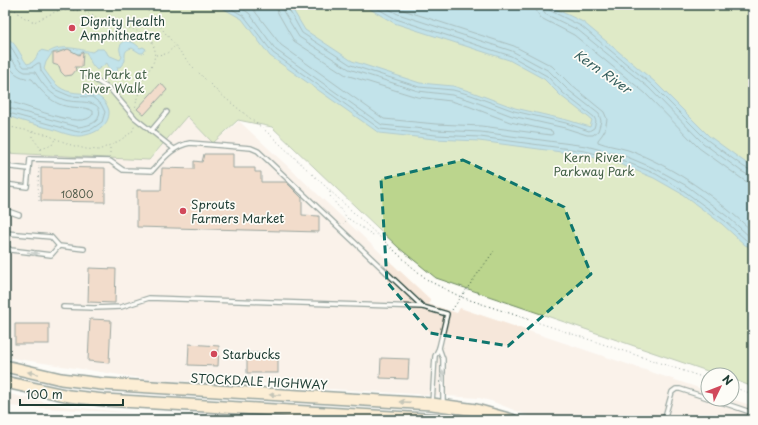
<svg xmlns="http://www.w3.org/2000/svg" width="758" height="425" viewBox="0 0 758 425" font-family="'Playpen Sans',sans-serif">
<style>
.built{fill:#f6e7da}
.green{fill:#bbd58d;stroke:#6d8960}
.water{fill:#7ac5da;stroke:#568f98}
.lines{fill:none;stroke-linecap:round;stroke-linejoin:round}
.shore{stroke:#437376;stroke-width:1}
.building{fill:#e5b795;stroke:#1f3d34}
.service-casing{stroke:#1f3d34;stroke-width:6}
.primary-casing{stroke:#1f3d34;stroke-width:14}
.path{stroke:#1f3d34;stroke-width:1;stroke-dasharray:1 3;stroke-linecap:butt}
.service{stroke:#fdfcf7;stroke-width:3.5}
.primary{stroke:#fbddab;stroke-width:11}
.oneway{fill:#8e9c96}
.oneway2{fill:#82856a}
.marked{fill:none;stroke:#0f766e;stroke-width:3;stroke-dasharray:8 5;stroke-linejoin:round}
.poi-dot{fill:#d1495b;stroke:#fdfcf7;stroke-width:1.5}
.labels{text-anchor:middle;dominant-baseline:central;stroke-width:3.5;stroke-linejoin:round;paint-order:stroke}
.number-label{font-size:10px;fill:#505c4c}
.poi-label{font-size:12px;fill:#1f3d34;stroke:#fdfcf7;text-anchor:start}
.park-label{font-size:12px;fill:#46634a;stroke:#fdfcf7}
.street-label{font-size:12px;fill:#1f3d34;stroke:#fdfcf7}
.water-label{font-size:13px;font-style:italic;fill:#365f5e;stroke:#fdfcf7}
</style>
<rect width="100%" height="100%" fill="#fdfcf7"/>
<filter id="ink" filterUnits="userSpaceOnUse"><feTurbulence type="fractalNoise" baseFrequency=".025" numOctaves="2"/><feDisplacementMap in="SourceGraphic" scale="8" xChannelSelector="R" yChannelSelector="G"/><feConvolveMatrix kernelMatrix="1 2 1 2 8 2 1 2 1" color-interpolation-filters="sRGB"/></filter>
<g filter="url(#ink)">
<g class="built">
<polygon points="187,115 196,126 213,143 239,121 430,299 429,304 457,313 460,308 708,391 708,399 732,399 753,406 753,420 539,420 491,401 479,398 314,388 286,384 152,380 5,357 5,153 151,159"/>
<polygon points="5,393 63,406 132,413 5,406"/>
</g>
<polygon class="green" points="5,5 753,5 753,387 732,379 732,375 719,375 436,278 399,248 272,127 238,120 213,143 187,116 149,160 5,153"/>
<g class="water">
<polygon points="217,5 290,5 305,30 352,61 420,83 453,86 472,92 515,108 567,120 590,127 592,120 561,96 544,79 509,60 394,23 363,5 547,5 583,22 655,82 709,136 753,168 753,248 745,245 722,224 682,194 654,178 622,165 584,155 479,141 435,139 379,133 270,56 242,19"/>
<path d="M5 37C15 40 20 55 27 64 35 63 36 56 41 50L49 52C61 44 79 49 92 52L97 49H103L106 51 108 55 120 60 122 57C119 50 118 45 125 41 132 41 136 44 140 48L143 47 146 49 143 53H140L132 48C124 50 125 53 125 61L120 67H117L118 70 114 74 111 71 107 63 97 70C90 64 90 59 86 52H82V53L75 54C71 46 60 51 52 53L46 62 44 69C51 79 58 90 71 92 85 95 91 90 103 100 106 103 108 107 109 111 110 127 93 135 79 136 70 136 61 132 52 129 36 125 21 121 5 115Z"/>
</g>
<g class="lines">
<g class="shore">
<polyline points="225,5 244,16 273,53 380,129 436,135 480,137 585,151 624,161 656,174 684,191 725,221 747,241 753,244"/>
<polyline points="236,5 249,13 276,50 382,125 436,130 481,132 586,146 625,156 658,170 687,186 728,217 750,237 753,239"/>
<polyline points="248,5 253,9 281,45 384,119 436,124 481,126 551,135 553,134 552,131 510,122 468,106 451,101 417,97 346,75 294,41 278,13 276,5"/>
<polyline points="282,5 283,11 299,37 349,69 418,91 452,95 470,100 512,116 565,128 587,135 593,135 598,131 601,121 599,114 567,89 549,71 512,51 398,14 381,5"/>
<polyline points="287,5 288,8 302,33 351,65 419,87 453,90 471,95 514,111 566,123 589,131 594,128 596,121 594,117 563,93 547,76 511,56 396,19 371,5"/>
<path d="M394 5 400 9 514 46 552 66 571 85 604 112 607 119 605 130 602 135 598 140V142C608 146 618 147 628 150 675 167 717 198 753 232"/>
<polyline points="536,5 537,12 541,18 574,35 645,93 699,148 738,176 745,181 753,182"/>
<polyline points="542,5 542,10 545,14 578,30 649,88 703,143 741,171 748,175 753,176"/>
<polyline points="547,5 549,10 581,26 652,85 706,139 744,167 753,171"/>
<path d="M5 41C14 48 17 59 24 67H32L38 63H40L41 71 54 89 70 96 92 97 101 104 105 112 102 122 92 129 79 132 74 131 5 112"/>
<path d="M5 47 12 60 21 70 25 72H35C41 82 48 92 58 97 62 99 66 101 70 101 78 103 104 99 99 116 97 124 86 126 78 127L5 107"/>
<path d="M5 59C11 72 18 78 32 79 42 92 53 106 72 107 79 108 86 107 93 111V114C83 133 22 102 5 101"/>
</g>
</g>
<g class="building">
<polygon points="68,49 79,55 83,52 82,67 75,67 76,70 72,75 65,76 61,72 59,66 53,64 53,53 57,53"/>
<polygon points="161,83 167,90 144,115 137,109"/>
<polygon points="204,154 233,154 233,168 255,168 255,172 261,172 261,182 286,182 302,198 302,215 319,216 319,232 137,227 137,190 161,190 162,168 194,169 194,161 202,162"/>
<polygon points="41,167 105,168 105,202 41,201"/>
<polygon points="89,268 116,269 115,303 88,302"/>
<polygon points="90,319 111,320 109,363 88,361"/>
<rect x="15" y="324" width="34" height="20"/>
<polygon points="189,344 219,346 218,366 188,365"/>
<rect x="247" y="353" width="31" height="20"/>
<polygon points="381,358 409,359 408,379 380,378"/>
</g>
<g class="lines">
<g class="service-casing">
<g id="service">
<polyline points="84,73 111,90 135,118 174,149"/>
<polyline points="151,131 167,112"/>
<polyline points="5,163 11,167 29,169"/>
<path d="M5 184 27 187 30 159 110 161 123 170 152 171C163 159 173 146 190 143L251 148 258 151 423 307"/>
<polyline points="5,210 19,215"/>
<polyline points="6,233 51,237 59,246 84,249"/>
<polyline points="5,245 8,238 5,232"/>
<polyline points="5,246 11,250 51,255 59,246"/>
<polyline points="63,307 94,308 121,307 149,298 423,307 447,314 439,348 435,356 432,403"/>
<polyline points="439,348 443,359 443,404"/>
<polyline points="712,399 753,413"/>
<polyline points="664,420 672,392 676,389 680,389 708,398"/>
</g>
</g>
<g class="primary-casing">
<g id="primary">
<polyline points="5,366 61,379 102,384 432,404 476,410 512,420"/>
<polyline points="5,382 69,396 104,400 442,420"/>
</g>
</g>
<g class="path">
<polyline points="9,5 23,17 34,22 57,11 75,10 90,14 109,26 133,29 147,36 152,42 155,50 154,61 144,79 137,98 135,110"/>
<polyline points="143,5 190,64 219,93 267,132 411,266 429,281 461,297 708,379"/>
<polyline points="156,55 166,54 174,47"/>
<polyline points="5,126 45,134 71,145 86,149 99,150 119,141 132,132 135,125"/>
<polyline points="32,132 32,137 41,149 40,154"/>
<polyline points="41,149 52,145 55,139"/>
<polyline points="110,157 110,146"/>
<polyline points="330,192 330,196 348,219 343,224"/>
<polyline points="39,201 39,190 38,188 39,165"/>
<polyline points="349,219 373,235 375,234"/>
<polyline points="452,310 461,297 494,251"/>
<polyline points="732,387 753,394"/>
</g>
<use href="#service" class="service"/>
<use href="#primary" class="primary"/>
</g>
<defs><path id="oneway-solid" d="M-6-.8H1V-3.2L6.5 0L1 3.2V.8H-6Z"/></defs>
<g class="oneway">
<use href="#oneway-solid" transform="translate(33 253) rotate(7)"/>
<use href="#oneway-solid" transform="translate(443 376) rotate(-90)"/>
</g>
<g class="oneway2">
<use href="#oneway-solid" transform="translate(33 373) rotate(-168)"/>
<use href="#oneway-solid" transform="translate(275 395) rotate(-177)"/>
<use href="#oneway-solid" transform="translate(405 402) rotate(-176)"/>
</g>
</g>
<path d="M0 0H758V425H0ZM463 160 564 207 591 274 508 346 430 333 387 282 381 179Z" fill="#fdfcf7" fill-opacity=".55" fill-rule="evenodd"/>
<path class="marked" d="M463 160 564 207 591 274 508 346 430 333 387 282 381 179Z"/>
<g class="poi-dot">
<circle cx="72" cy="28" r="4"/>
<circle cx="183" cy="211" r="4"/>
<circle cx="214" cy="354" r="4"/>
</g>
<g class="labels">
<g class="number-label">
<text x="77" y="193">10800</text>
</g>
<g class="poi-label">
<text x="80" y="21">Dignity Health<tspan x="80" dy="14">Amphitheatre</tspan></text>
<text x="191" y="204">Sprouts<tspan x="191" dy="14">Farmers Market</tspan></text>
<text x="222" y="354">Starbucks</text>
</g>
<g class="park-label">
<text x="113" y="74">The Park at<tspan x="113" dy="14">River Walk</tspan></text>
<text x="594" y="157">Kern River<tspan x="594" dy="14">Parkway Park</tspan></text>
</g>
<g class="street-label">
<text transform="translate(259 381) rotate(3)">STOCKDALE HIGHWAY</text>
</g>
<g class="water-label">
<text transform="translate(603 71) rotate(35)">Kern River</text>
</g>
</g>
<rect width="758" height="425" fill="none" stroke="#fdfcf7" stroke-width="20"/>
<rect x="10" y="10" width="738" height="405" fill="none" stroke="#1f3d34" stroke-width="1.5" filter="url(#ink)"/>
<g transform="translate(720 387) rotate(47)"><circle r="19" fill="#fdfcf7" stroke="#a4b0a9"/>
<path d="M0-3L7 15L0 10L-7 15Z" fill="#d1495b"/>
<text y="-6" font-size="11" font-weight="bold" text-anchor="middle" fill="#1f3d34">N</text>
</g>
<path d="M20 399v6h103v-6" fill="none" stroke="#1f3d34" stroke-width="2"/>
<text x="26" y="399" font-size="12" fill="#1f3d34" stroke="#fdfcf7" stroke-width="3" paint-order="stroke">100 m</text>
</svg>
